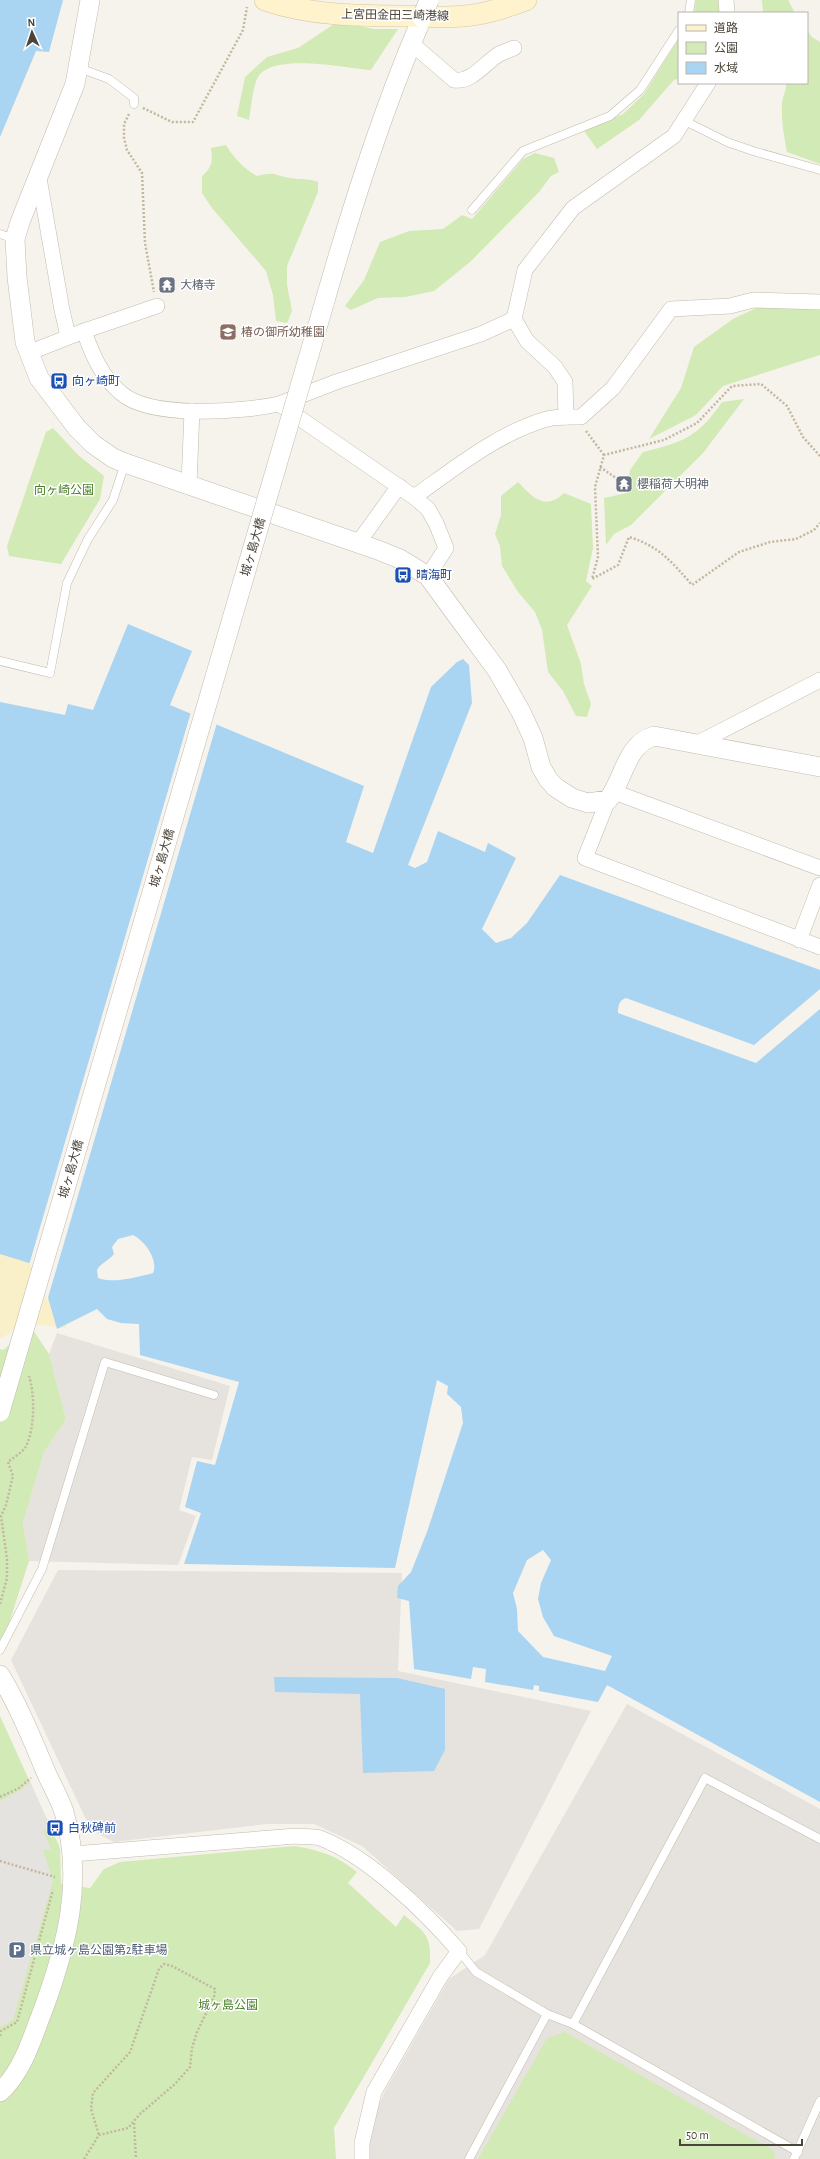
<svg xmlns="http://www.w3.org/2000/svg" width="820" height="2159" viewBox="0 0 820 2159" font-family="'Alegreya Sans','Noto Sans JP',sans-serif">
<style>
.industrial{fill:#e6e2dd}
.green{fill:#d2eab5}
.sand{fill:#f9efc9}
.parking{fill:#e5e3e0}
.water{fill:#a9d4f2;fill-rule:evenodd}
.pier{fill:#f6f3ec}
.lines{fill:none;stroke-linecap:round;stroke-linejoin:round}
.service-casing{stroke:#c2bbae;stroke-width:9}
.minor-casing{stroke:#c2bbae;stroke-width:16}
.tertiary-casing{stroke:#c2bbae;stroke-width:20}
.secondary-casing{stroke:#d6c79b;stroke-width:22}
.path{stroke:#c4b79f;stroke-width:2.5;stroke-dasharray:2 2;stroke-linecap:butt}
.service{stroke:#fff;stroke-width:8}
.minor{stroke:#fff;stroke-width:15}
.tertiary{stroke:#fff;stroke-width:19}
.secondary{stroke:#fff3cd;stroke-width:21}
.tertiary-bridge-casing{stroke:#c2bbae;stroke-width:20;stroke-linecap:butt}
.tertiary-bridge{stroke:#fff;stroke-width:19}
.labels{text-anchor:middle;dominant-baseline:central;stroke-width:3;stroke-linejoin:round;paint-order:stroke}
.street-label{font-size:12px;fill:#4b4439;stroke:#fff}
.worship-label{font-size:12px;fill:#5b616d;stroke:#fff;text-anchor:start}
.education-label{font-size:12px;fill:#785e54;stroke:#fff;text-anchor:start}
.transit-label{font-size:12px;fill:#164399;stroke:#fff;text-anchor:start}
.park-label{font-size:12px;fill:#4a7f2a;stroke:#fff}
.service-label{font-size:12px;fill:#4e5e75;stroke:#fff;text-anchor:start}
</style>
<rect width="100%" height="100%" fill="#f6f3ec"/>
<g class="industrial">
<polygon points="57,1333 230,1386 212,1460 192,1457 179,1510 196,1516 178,1565 29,1561 23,1523 44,1452 66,1419 49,1354"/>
<polygon points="58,1570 402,1573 398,1671 591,1711 479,1929 457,1931 362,1846 314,1824 266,1824 114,1842 91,1830 11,1660"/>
<polygon points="627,1704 820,1809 820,2159 366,2159 365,2137 385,2091 449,1979 485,1955"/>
</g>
<g class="green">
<polygon points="696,0 722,0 722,13 694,13"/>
<polygon points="762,0 788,0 795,13 763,13"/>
<path d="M334 24H348L374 29H398L371 70C345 68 282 54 261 73 253 80 251 109 249 120L237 116 245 77 267 57 298 48Z"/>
<path d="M807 30 812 37 820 42V164L787 152C784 136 781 120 782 104 782 97 787 90 786 83H807Z"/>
<polygon points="679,38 679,78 673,81 639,120 597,149 584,131 623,114 644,94"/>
<path d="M226 145C235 159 243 168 257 176 277 171 272 175 290 178 300 180 308 178 318 182V192L287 266V285L292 311 287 323 276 321 273 295 266 271 212 208 202 193V176C212 167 213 162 211 148Z"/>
<polygon points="535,153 554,158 559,172 551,176 539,192 470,262 434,291 405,297 378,298 351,310 345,306 364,280 380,242 409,231 443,229 462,215 472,219 523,159"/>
<polygon points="820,296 820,355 723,386 696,415 649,439 681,388 694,347 733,319 773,300"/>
<path d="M744 399 703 453 631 525 614 534 606 545 604 498 627 493 630 470 643 452C683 442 697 438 722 402Z"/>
<polygon points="53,428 78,455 104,476 100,499 61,564 9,556 7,546 46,432"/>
<path d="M518 482C533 498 545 511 564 493L591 504 593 548 586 581 592 586 567 625 581 664 584 684 591 704 587 717 576 716 563 691 548 672 542 630 535 612 518 592 502 566 500 546 495 534 501 515V496Z"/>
<polygon points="31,1327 49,1354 66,1419 44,1452 23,1523 29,1561 5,1636 0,1639 0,1349 3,1350"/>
<path d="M0 1716 60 1848 61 1884 90 1888 104 1869 120 1862 295 1846C321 1851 336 1855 357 1872L348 1883 396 1927 404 1915C425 1933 431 1934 430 1963L334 2128 336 2159H0Z"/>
<polygon points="565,2032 774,2151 775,2159 478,2159 547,2038"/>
</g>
<polygon class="sand" points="0,1246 32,1251 60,1282 66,1328 25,1323 0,1339"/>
<polygon class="parking" points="30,1781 50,1828 43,1830 51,1849 43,1850 53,1881 13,2020 0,2027 0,1801 22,1789"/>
<g class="water">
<polygon points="0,0 63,0 49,52 36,51 0,137"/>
<path d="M128 624 192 651 170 705 364 786 346 842 373 853 431 687 457 662 463 659 469 665 472 703 408 865 415 868 427 862 438 831 485 852 488 843 516 858 482 929 496 943 511 938 527 923 560 875 820 970V989L754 1045 626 998C619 1000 618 1006 618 1013L756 1063 820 1009V1802L607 1685 598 1702 539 1691V1686L534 1685 533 1690 485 1682 486 1669 473 1667 471 1679 414 1669 409 1601 397 1598 398 1586 411 1572 427 1532 463 1423 461 1407 447 1394 448 1386 437 1380 395 1568 184 1564 201 1513 185 1507 197 1461 215 1465 239 1382 140 1355 139 1324 121 1323 107 1319 97 1309 57 1329 39 1266 0 1254V702L65 715 68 704 93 710ZM133 1235C144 1240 159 1260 153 1273 138 1277 113 1284 98 1278L97 1270C101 1263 108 1261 114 1254L112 1247 118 1239Z"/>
<polygon points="274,1677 397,1678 445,1689 445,1750 434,1771 363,1773 360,1694 275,1692"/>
</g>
<g class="pier">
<polygon points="191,712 217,723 47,1301 37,1267 29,1265"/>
<polygon points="543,1550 551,1560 541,1583 538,1599 543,1617 554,1636 612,1656 605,1671 543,1657 518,1631 517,1609 513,1593 527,1560"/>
</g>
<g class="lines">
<g class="service-casing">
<g id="service">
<polyline points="689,13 691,0"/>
<polyline points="79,68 109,79 134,98 134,104"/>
<polyline points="685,121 727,142 753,151 820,170"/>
<polyline points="472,210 523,151 610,116 640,90 679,30"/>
<polyline points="0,234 15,239"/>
<polyline points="0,661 50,673 67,583 88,539 113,500 125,463"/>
<polyline points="0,1650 42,1569 105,1362 214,1395"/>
<polyline points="459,1951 476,1972 547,2014 573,2024 798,2152"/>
<polyline points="573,2024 705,1778 820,1839"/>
<polyline points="469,2159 547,2014"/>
<polyline points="794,2159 820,2101"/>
</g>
</g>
<g class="minor-casing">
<g id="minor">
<polyline points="726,0 727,13"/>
<path d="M411 43 454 80C471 83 485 63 499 54 504 52 509 50 514 48"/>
<polyline points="39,178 62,310 68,336"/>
<path d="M84 331C92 354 101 376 121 393 150 419 242 412 279 404"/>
<polyline points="28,353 84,331 157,306"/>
<polyline points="566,417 565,382 555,367 527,341 514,319 525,270 573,208 674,136 708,83"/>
<polyline points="189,484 192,411"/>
<path d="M414 497C455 468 498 433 547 419 558 416 570 417 581 417L613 388 671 309 730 306 753 300 820 302"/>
<polyline points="358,543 399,486"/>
<polyline points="428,576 446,548 436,523 428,509 414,497 279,404 336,382 481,334 514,319"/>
<polyline points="698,743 820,680"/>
<polyline points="614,792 820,868"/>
<polyline points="608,800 585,858 820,947"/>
<polyline points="799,940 820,885"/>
<path d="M73 1854 296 1836C303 1837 313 1836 320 1838 368 1856 425 1912 459 1951L440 1977 374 2092 362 2143V2159"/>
</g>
</g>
<g class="tertiary-casing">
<g id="tertiary">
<path d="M90 0 75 84 20 222 15 239 17 277 25 342 39 378 77 428 93 444 113 458 125 463 378 550 400 559 428 576 455 613 497 670 521 712 533 738 541 767 548 779 555 787 572 798 588 803 608 800C624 779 626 744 654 736L820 767"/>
<path d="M324 304C352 207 382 111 422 18"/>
<path d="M0 1675C17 1703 30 1734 43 1765 49 1781 59 1796 64 1812 84 1880 67 1945 43 2010 32 2038 23 2071 0 2092"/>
</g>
</g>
<g class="secondary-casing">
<path id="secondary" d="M265 0C311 16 363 16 412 16 434 17 457 18 479 14 495 11 510 6 526 0"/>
</g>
<g class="path">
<polyline points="143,108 172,122 193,122 243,30 247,7"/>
<polyline points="129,114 124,124 124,138 127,150 142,173 145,243 154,292"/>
<polyline points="586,431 604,455"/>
<path d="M820 456 803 437 787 406 761 384 732 386 697 423 664 440 604 455 595 487 598 557 592 579 618 565 629 537C659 546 672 562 692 585L739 552 770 542 796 539 814 530 820 523"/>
<polyline points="600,467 616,478"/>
<path d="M0 1604 7 1578V1559L1 1516 6 1505 13 1476 8 1462C13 1458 21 1453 25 1448 35 1431 35 1394 29 1376"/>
<polyline points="0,1797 19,1788 31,1778"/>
<polyline points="0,1861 55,1877"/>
<polyline points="0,2036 1,2031 17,2022 53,1890"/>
<polyline points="134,2123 136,2159"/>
<polyline points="84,2159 99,2135 128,2128 140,2114 175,2084 190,2067 192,2048 197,2032 214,1997 215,1989 172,1966 164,1964 159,1969 130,2052 93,2093 91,2109 99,2135"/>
</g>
<use href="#service" class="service"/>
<use href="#minor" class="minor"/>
<use href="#tertiary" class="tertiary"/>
<use href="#secondary" class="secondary"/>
<g class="tertiary-bridge-casing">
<g id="tertiary-bridge">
<polyline points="422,18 429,0"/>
<polyline points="0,1412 324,304"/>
</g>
</g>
<use href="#tertiary-bridge" class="tertiary-bridge"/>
</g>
<defs>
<g id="temple-square" transform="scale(0.9)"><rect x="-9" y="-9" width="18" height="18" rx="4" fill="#6b7280" stroke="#fff"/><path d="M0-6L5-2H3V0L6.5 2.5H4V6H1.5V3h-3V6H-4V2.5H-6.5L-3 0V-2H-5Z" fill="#fff"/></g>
<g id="school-square" transform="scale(0.9)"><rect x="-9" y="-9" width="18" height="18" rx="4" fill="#8d6e63" stroke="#fff"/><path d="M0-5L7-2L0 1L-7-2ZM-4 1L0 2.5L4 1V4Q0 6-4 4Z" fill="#fff"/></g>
<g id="bus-square" transform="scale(0.9)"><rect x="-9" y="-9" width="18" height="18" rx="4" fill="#1a4fb4" stroke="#fff"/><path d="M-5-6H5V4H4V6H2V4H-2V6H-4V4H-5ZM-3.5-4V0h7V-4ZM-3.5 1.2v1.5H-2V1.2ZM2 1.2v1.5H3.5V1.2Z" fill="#fff"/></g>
<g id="parking-square" transform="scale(0.9)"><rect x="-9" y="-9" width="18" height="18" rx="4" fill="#5c6f8a" stroke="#fff"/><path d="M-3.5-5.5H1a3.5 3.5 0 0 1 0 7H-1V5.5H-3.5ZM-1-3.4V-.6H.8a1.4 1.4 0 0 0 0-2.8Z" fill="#fff"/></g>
</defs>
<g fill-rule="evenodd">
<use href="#temple-square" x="167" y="285"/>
<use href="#school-square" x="228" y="332"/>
<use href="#bus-square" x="59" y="381"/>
<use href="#temple-square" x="624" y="484"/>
<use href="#bus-square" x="403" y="575"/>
<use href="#bus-square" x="55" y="1828"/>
<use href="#parking-square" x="17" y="1950"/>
</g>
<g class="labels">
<g class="street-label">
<text transform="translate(395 15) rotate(1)">上宮田金田三崎港線</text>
<text transform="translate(253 547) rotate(-74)">城ヶ島大橋</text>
<text transform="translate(162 858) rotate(-74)">城ヶ島大橋</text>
<text transform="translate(71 1169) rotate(-74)">城ヶ島大橋</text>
</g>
<g class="worship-label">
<text x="180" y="285">大椿寺</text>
<text x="637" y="484">櫻稲荷大明神</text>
</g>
<g class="education-label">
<text x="241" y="332">椿の御所幼稚園</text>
</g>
<g class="transit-label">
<text x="72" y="381">向ヶ崎町</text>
<text x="416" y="575">晴海町</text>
<text x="68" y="1828">白秋碑前</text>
</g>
<g class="park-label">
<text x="64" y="490">向ヶ崎公園</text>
<text x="228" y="2005">城ヶ島公園</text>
</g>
<g class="service-label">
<text x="30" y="1950">県立城ヶ島公園第2駐車場</text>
</g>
</g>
<rect x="678" y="12" width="130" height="72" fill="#ffffff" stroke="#b7b4b0"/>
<rect x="686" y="25" width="20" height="6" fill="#fff3cd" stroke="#b7b4b0"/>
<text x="714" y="32" font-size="12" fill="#4b4439">道路</text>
<rect x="686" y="42" width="20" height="12" fill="#d2eab5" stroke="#b7b4b0"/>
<text x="714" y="52" font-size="12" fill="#4b4439">公園</text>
<rect x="686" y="62" width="20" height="12" fill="#a9d4f2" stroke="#b7b4b0"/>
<text x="714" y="72" font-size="12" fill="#4b4439">水域</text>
<g transform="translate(32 32) rotate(357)" stroke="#ffffff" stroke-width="3" paint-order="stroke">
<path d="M0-3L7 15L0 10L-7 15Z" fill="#4b4439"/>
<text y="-6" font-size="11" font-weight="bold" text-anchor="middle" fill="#4b4439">N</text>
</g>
<path d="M680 2139v6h122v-6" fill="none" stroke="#4b4439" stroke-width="2"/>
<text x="686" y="2139" font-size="12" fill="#4b4439" stroke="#ffffff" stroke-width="3" paint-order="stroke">50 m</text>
</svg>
